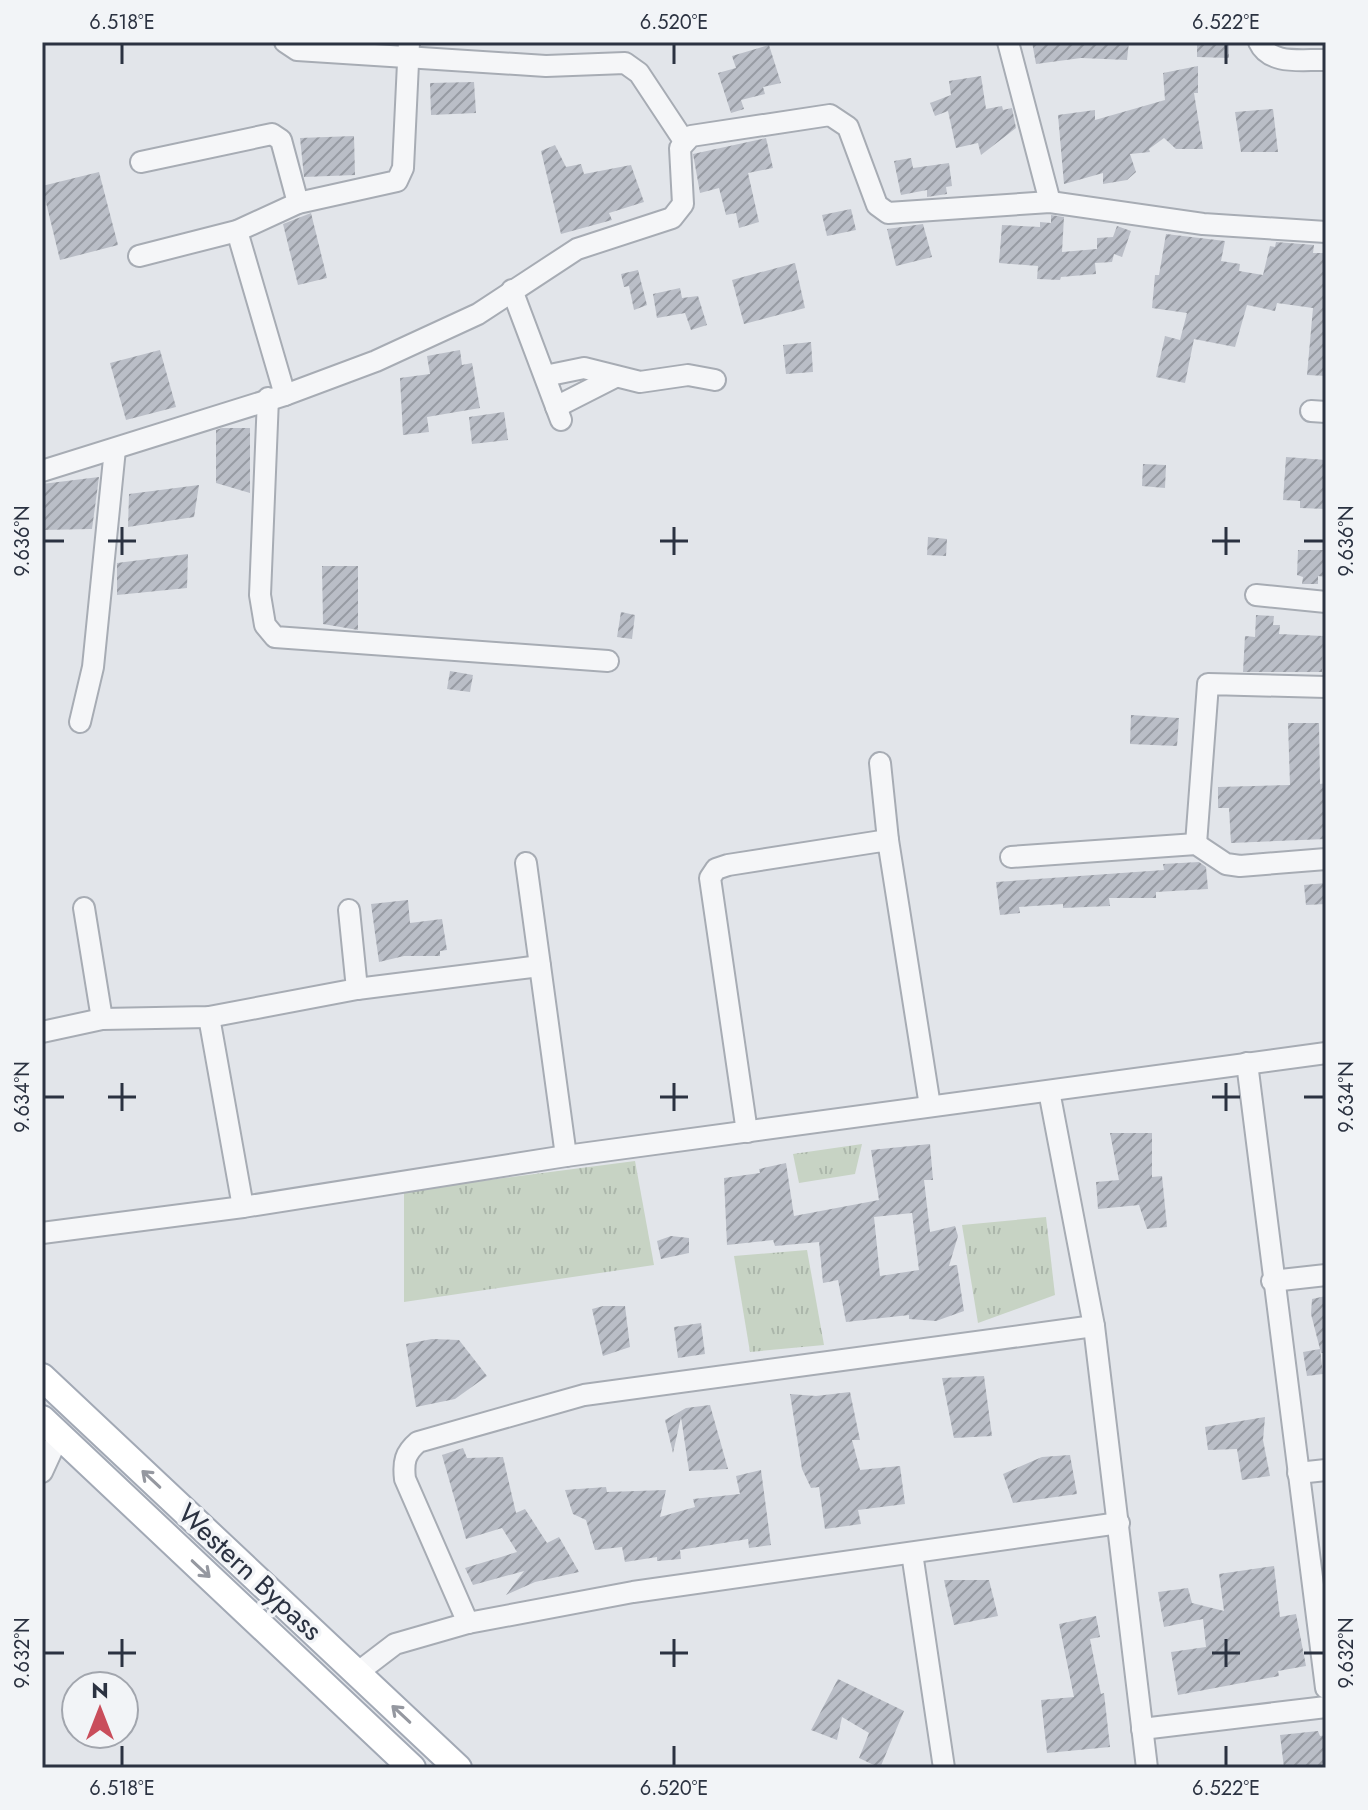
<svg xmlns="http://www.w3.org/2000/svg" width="1368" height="1810" viewBox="0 0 1368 1810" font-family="Jost,sans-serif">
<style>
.park{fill:url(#park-tufts)}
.building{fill:url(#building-hatch);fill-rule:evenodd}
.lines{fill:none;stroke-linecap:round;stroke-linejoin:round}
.minor-casing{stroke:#a7acb4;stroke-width:24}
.major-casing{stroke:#a2a9b5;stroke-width:30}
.minor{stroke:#f5f6f8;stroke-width:20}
.major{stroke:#fff;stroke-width:26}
.oneway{stroke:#9598a0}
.ticks{fill:none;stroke:#2b3241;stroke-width:3}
.labels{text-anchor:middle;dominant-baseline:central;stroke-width:7;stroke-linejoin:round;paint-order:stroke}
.street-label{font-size:28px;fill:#2b3241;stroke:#f2f4f7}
.neatline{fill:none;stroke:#2b3241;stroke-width:3}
.ticks-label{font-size:20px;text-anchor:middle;fill:#2b3241}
</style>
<defs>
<pattern id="park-tufts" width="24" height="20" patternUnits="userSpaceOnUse" patternTransform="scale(2)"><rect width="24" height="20" fill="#c7d3c4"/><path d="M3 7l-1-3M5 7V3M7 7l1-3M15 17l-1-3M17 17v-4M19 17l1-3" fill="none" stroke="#abb6aa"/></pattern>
<pattern id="building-hatch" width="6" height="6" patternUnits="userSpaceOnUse" patternTransform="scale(2)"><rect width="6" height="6" fill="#babec7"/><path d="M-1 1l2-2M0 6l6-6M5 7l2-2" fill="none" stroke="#979ba3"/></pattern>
</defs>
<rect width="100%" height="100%" fill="#e2e5ea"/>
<g class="park">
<polygon points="862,1144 855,1174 799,1183 793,1154"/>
<polygon points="635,1161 654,1265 404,1302 404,1191"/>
<polygon points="1046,1217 1055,1295 978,1323 962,1225"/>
<polygon points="807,1250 824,1345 750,1352 734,1256"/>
</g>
<g class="building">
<polygon points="1032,42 1129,42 1127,60 1081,58 1036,64"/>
<polygon points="1197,42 1229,42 1229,58 1197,57"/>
<polygon points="769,45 781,83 763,87 765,94 741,100 744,109 731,113 718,73 736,68 732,56"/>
<polygon points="1198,66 1198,93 1194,93 1203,149 1176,149 1164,138 1149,149 1150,152 1130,154 1136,172 1127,180 1103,184 1103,173 1064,184 1058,115 1095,110 1095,120 1165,100 1163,73"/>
<polygon points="981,76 986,109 1002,106 1003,110 1012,108 1016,128 981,155 978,143 956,148 948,111 935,116 930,103 951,95 949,81"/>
<polygon points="474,82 476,113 431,115 430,83"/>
<polygon points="1273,109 1278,152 1241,152 1235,112"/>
<polygon points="354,136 355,175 304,177 300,138"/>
<polygon points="766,138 773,168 748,173 759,222 739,228 736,213 726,215 719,188 700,193 693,154"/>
<polygon points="555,145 566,167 581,164 584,174 631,165 644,202 609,213 612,220 561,234 541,151"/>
<polygon points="911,158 913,168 949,163 952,186 946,187 947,194 927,197 927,190 901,195 894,161"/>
<polygon points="99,172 118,245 60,260 42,186"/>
<polygon points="851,209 856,230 827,236 822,215"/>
<polygon points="311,213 327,278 298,285 283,224"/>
<polygon points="1051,215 1064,217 1062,252 1097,249 1097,238 1113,237 1117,226 1131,231 1122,257 1114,254 1112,262 1095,263 1096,274 1061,277 1060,280 1037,279 1038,266 999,263 1002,225 1040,227 1040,222 1051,223"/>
<polygon points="923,224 932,257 896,266 887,229"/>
<polygon points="1166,234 1225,241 1221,261 1240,264 1239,271 1263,275 1270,246 1275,247 1276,242 1314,245 1313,253 1326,253 1326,376 1307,375 1313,308 1277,303 1275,311 1247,305 1235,347 1194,339 1185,383 1156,377 1165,336 1180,340 1187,313 1152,308 1155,275 1159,275"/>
<polygon points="795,263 805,308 744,324 732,280"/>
<polygon points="638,270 647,305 634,310 629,286 624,287 621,274"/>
<polygon points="680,288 682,298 698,296 707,325 691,330 685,313 657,318 653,294"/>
<polygon points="811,342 813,372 786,374 783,345"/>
<polygon points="160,350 176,407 126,420 110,363"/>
<polygon points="460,350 462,365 472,363 480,408 427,417 429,432 403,435 400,378 430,374 427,356"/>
<polygon points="504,412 508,440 472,444 469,417"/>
<polygon points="222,428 250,428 250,493 216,483 216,430"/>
<polygon points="1286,457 1326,460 1326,509 1300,508 1300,501 1283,500"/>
<polygon points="1143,464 1166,465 1165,488 1142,486"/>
<polygon points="99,477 92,529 42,530 42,484"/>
<polygon points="199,485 194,517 128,527 129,494"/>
<polygon points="928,537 947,539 946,556 927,555"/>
<polygon points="1298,550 1326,550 1326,577 1318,576 1318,584 1302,584 1303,577 1297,575"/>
<polygon points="188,554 187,588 117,595 117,563"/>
<polygon points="322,566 358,566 358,630 323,624"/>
<polygon points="621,612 635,615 632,639 617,637"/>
<polygon points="1256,615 1274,616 1273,625 1280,625 1279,634 1323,636 1322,672 1243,672 1245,636 1255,637"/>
<polygon points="450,671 473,675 470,692 447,689"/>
<polygon points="1131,715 1179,718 1177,746 1130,744"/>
<polygon points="1288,723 1319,723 1320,784 1326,783 1326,839 1231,843 1229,808 1218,808 1218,787 1290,785"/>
<polygon points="1199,862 1206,867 1208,889 1156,892 1156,898 1109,898 1110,906 1063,908 1063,904 1019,907 1020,913 1000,915 996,882 1164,870 1163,864"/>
<polygon points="1326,883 1326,904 1306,905 1304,885"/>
<polygon points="408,900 410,923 442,919 447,950 440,951 440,956 404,956 379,962 371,904"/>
<polygon points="1110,1133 1152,1133 1152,1177 1162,1176 1167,1227 1147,1229 1139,1205 1098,1209 1096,1182 1119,1180"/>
<path d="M930 1144 933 1180H924L930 1232 955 1226 958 1236 949 1266 957 1265 964 1311 936 1321 909 1319V1315L846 1322 838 1280 823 1283 819 1242 775 1246 773 1240 727 1245 724 1178 760 1173 759 1169 786 1163 794 1216 879 1200 871 1150ZM912 1213 919 1270 880 1276 874 1217Z"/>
<polygon points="671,1236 689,1238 689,1253 661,1259 657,1241"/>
<polygon points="1326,1296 1326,1353 1321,1353 1311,1314 1312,1299"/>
<polygon points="603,1306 625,1306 630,1347 603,1356 592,1309"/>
<polygon points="701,1323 705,1354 678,1358 674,1327"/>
<polygon points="432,1339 459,1340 487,1376 455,1399 416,1407 406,1344"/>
<polygon points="1320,1349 1323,1374 1307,1376 1303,1352"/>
<polygon points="984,1376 992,1436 954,1438 942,1378"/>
<polygon points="850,1392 860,1440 852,1440 860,1470 900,1466 905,1504 858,1510 861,1524 825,1529 819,1487 811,1488 802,1469 790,1394 816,1396"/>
<polygon points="710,1405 728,1469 689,1471 681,1417 673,1453 665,1420 686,1408"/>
<polygon points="1265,1417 1263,1440 1270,1476 1242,1480 1237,1449 1208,1450 1205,1427"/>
<polygon points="463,1448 467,1458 503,1457 516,1513 525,1509 547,1543 559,1537 579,1572 535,1582 506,1595 524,1571 473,1585 465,1568 517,1552 502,1528 466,1539 442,1455"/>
<polygon points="1070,1455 1077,1494 1013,1503 1003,1474 1042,1457"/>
<polygon points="761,1470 771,1545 749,1548 748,1539 680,1550 681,1559 657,1561 657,1557 625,1562 622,1547 595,1550 586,1520 573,1514 565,1490 606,1487 607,1492 666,1490 660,1517 695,1507 693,1499 740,1494 736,1476"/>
<polygon points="1274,1566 1280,1617 1296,1614 1306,1666 1278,1671 1279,1676 1178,1695 1171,1652 1206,1647 1203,1619 1164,1627 1158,1592 1188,1588 1192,1603 1224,1611 1219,1574"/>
<polygon points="944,1580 989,1580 998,1616 954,1625"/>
<polygon points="1096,1616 1100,1637 1090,1639 1101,1694 1104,1693 1110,1747 1047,1753 1041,1700 1074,1697 1059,1624"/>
<polygon points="838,1679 904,1711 880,1768 859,1758 869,1733 842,1717 837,1740 811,1730"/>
<polygon points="1318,1731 1320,1736 1326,1735 1326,1765 1284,1768 1280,1735"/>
</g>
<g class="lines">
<g class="minor-casing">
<g id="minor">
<polyline points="285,42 297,50 546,66 625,63 639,73 684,141"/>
<polyline points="1008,42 1050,202"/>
<path d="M1259 42C1270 66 1303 59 1326 60"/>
<polyline points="141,162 272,134 281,140 298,203"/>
<polyline points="237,231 285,395"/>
<polyline points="139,256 237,231 298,203 397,181 403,168 409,42"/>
<polyline points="512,290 561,420"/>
<polyline points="545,376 584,368 640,382 688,375 715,380"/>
<polyline points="268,398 260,595 265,625 275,637 608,661"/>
<polyline points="556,407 615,377"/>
<polyline points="1311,411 1326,412"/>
<polyline points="42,471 285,395 376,361 478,314 577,249 672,218 683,204 680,148 691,136 830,115 848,127 877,205 888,213 1050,202 1203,224 1326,232"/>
<polyline points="1256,595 1326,602"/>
<polyline points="80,722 93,667 115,449"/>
<polyline points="880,763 888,840"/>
<polyline points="1196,844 1208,684 1326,687"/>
<polyline points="1011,857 1196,844 1226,864 1240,866 1326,859"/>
<polyline points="526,863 566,1156"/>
<polyline points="84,908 102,1019"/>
<polyline points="357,989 540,966"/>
<polyline points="209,1017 243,1207"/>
<polyline points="42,1032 102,1019 209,1017 357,989 349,910"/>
<polyline points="1247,1063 1326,1688"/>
<polyline points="1049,1091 1094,1326 1147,1768"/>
<polyline points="747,1132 710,878 716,869 728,865 888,840 930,1106"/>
<polyline points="42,1233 243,1207 566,1156 1326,1053"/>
<polyline points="1272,1281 1326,1275"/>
<polyline points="42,1472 59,1435"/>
<polyline points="1298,1473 1326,1470"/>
<polyline points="912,1553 944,1768"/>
<path d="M468 1623 405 1479C403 1462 405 1453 418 1442L584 1395 1094 1326"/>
<polyline points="357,1673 395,1644 468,1623 633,1592 1119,1523"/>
<polyline points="1142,1729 1326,1707"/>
</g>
</g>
<g class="major-casing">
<g id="major">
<polyline points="42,1377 458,1768"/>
<polyline points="42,1419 412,1768"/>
</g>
</g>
<use href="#minor" class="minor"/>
<use href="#major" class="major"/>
</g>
<defs><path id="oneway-shaft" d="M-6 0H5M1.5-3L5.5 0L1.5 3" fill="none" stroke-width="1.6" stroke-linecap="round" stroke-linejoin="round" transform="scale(2)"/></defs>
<g class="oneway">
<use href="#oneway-shaft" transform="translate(151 1479) rotate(-137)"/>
<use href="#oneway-shaft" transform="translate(201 1569) rotate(43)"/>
<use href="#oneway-shaft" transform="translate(401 1714) rotate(-137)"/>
</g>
<path class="ticks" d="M122 44V64M674 44V64M1226 44V64M122 527V555M674 527V555M1226 527V555M44 541H64M108 541H136M660 541H688M1212 541H1240M1304 541H1324M122 1083V1111M674 1083V1111M1226 1083V1111M44 1097H64M108 1097H136M660 1097H688M1212 1097H1240M1304 1097H1324M122 1639V1667M674 1639V1667M1226 1639V1667M44 1653H64M108 1653H136M660 1653H688M1212 1653H1240M1304 1653H1324M122 1746V1766M674 1746V1766M1226 1746V1766"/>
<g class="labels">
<g class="street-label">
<text transform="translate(250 1572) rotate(43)">Western Bypass</text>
</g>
</g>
<rect width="1368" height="1810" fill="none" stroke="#f2f4f7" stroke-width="88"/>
<g transform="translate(100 1710)"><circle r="38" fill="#f2f4f7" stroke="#a2a6ae" stroke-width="2"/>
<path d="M0-6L14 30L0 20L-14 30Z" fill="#c94d5b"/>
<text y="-12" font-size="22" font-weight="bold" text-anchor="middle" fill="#2b3241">N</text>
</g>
<rect x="44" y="44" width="1280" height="1722" class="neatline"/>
<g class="ticks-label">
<text x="122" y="29">6.518°E</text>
<text x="674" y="29">6.520°E</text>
<text x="1226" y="29">6.522°E</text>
<text transform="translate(22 541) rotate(-90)" y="7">9.636°N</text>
<text transform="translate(1346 541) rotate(-90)" y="7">9.636°N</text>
<text transform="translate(22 1097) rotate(-90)" y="7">9.634°N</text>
<text transform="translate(1346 1097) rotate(-90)" y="7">9.634°N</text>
<text transform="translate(22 1653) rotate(-90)" y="7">9.632°N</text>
<text transform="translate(1346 1653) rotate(-90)" y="7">9.632°N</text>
<text x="122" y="1795">6.518°E</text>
<text x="674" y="1795">6.520°E</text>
<text x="1226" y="1795">6.522°E</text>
</g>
</svg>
